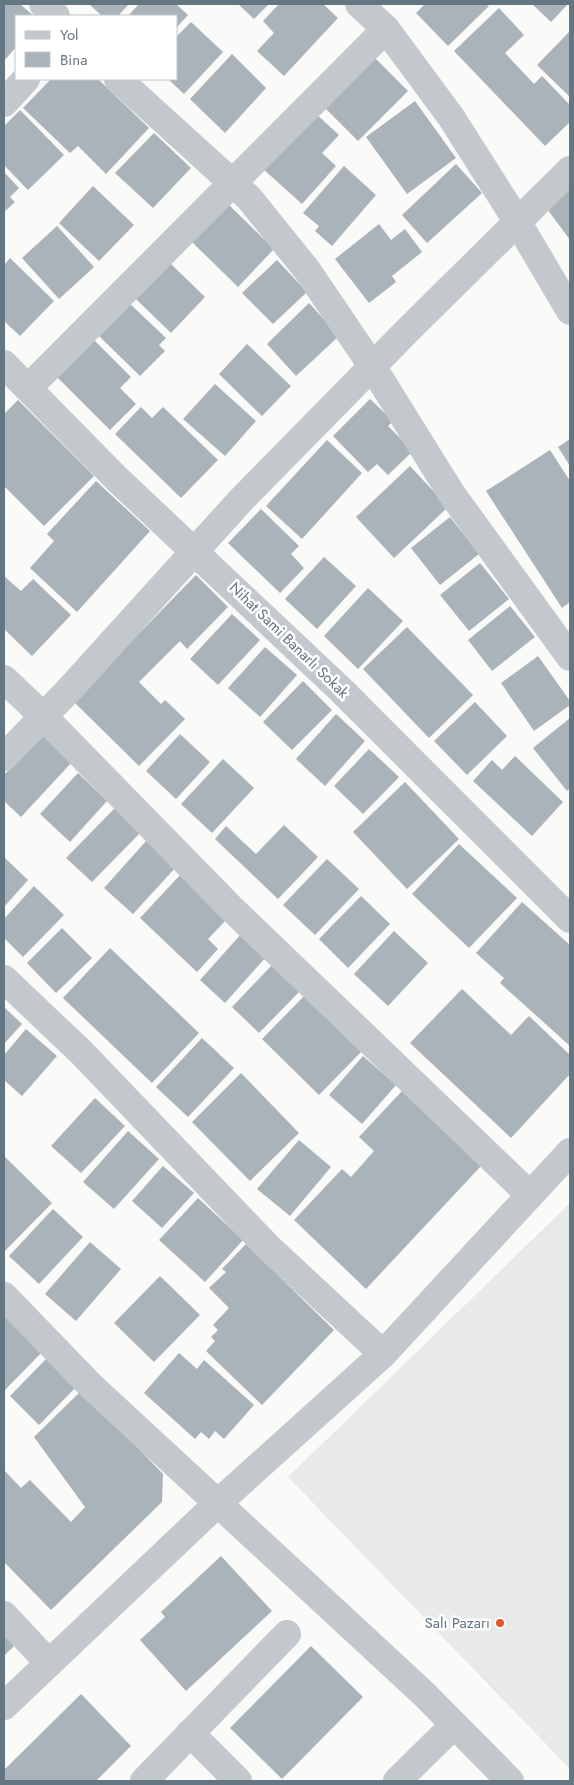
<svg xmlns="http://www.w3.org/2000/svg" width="574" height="1785" viewBox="0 0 574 1785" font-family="Jost,sans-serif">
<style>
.built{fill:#e8e9e9}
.building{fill:#aab3b9}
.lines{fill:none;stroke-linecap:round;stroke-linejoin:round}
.minor{stroke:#c3c8cc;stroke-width:28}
.poi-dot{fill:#e4572e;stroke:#fff;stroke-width:2}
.labels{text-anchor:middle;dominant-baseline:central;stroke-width:5;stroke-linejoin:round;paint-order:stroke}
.street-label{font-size:15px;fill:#657683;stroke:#fff}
.poi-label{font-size:15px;fill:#657683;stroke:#fff;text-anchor:end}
</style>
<rect width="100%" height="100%" fill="#fafaf8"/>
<polygon class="built" points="570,1203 570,1769 288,1477"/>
<g class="building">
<polygon points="4,4 20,4 34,16 16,16 16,47 4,61"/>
<polygon points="89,4 129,4 118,16 102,16"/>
<polygon points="139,4 176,4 188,15 176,28 176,16 128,16"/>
<polygon points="238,4 269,4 254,19"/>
<polygon points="279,4 323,4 338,18 284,76 257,51 274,33 263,21"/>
<polygon points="425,4 486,4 489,6 448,46 416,13"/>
<polygon points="532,4 568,4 551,22"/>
<polygon points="499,8 524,35 505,53 534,84 542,76 570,105 570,122 545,146 454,51"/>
<polygon points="191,22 223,52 184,94 168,79 176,79 176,37"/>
<polygon points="570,31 570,97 537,65"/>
<polygon points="232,54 266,88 225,133 190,99"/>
<polygon points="371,54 408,91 358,141 321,104"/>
<polygon points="51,79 98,79 149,128 106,174 78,146 70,153 23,108"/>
<polygon points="415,101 456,158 407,194 366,137"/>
<polygon points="20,110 64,155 28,190 4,165 4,126"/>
<polygon points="313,111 339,135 322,153 336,166 302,204 262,168"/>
<polygon points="154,133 191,168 153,208 115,173"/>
<polygon points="456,164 482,193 427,243 402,215"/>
<polygon points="344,166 376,195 332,246 315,231 319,226 303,213"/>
<polygon points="4,172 19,188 10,197 15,202 4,212"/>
<polygon points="93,186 134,225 99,261 59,223"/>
<polygon points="570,187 570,240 545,206"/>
<polygon points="228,204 274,249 238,287 192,242"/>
<polygon points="379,224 391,240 405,229 422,252 392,276 396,282 369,303 335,259"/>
<polygon points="57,226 94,267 59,299 22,258"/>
<polygon points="10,258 54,301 20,336 4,321 4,265"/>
<polygon points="277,260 307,292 273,324 242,293"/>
<polygon points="170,263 205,297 171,333 136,299"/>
<polygon points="128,302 166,338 159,345 165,351 140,376 97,334"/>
<polygon points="309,303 339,336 296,376 267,344"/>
<polygon points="92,338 131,377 120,388 136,404 110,430 55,375"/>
<polygon points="247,344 291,386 262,416 219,374"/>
<polygon points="215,384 256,421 225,456 183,419"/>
<polygon points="370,399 393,421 388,426 413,451 388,475 377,464 368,472 333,436"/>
<polygon points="18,400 94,476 44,526 4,486 4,414"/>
<polygon points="141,407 152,418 163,407 218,460 181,498 115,434"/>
<polygon points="570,439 570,466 558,447"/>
<polygon points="327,440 362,473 302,539 266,506"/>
<polygon points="550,450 570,481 570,602 562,608 486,491"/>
<polygon points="410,466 448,507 394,558 356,517"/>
<polygon points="96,481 150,531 77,612 30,568 54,541 47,534"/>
<polygon points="261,509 299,546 291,554 304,568 280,593 228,543"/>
<polygon points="450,517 479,554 440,585 411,548"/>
<polygon points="324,557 356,586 317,629 285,599"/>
<polygon points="480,563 509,599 469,631 440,595"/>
<polygon points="196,575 228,607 187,649 180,641 139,682 161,704 165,700 185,719 139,766 73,701"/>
<polygon points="5,577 21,591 33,579 71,615 32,656 4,629 4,578"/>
<polygon points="368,588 403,621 358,669 324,636"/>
<polygon points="510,606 535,637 492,671 468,640"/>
<polygon points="232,614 260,640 218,685 190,659"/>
<polygon points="407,627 473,695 429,738 363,669"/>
<polygon points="265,647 297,675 260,717 228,688"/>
<polygon points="538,656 570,701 570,705 534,731 501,683"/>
<polygon points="303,681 332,710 292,750 263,722"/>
<polygon points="475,702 507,736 467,775 434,741"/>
<polygon points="336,714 365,741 325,786 296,759"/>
<polygon points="570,718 570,788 567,791 533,748"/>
<polygon points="42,734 72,762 21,817 4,801 4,775"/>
<polygon points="180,734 210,762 176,799 146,771"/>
<polygon points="369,749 399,777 363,814 334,786"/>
<polygon points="515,756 563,802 532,836 473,781 492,760 502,770"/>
<polygon points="223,759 254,788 212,833 181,804"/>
<polygon points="78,773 107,801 70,842 40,814"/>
<polygon points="405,782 459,839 407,889 353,832"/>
<polygon points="116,807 141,832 92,882 66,858"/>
<polygon points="284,825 318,857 278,899 215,839 226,826 256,854"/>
<polygon points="147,840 177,866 133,914 104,888"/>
<polygon points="459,844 517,898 469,948 412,894"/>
<polygon points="4,857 28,880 4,907"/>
<polygon points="327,859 359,889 315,935 283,905"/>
<polygon points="180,875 227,919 208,939 218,949 197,972 140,918"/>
<polygon points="34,886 64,915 23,957 4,938 4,919"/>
<polygon points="361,896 390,924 348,968 319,939"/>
<polygon points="522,902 570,945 570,1046 500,983 504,978 476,953"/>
<polygon points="62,928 92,958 56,993 27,963"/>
<polygon points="394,931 428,963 388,1006 354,974"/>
<polygon points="242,933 267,956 225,1003 200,980"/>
<polygon points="110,948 199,1033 152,1083 63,998"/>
<polygon points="272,965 300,991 259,1033 232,1007"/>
<polygon points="462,989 511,1035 529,1016 570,1055 570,1074 511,1138 410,1043"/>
<polygon points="305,995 362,1051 319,1095 262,1039"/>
<polygon points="4,1007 22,1024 4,1044"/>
<polygon points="26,1029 57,1056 22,1096 4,1080 4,1055"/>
<polygon points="202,1038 234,1068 188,1117 156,1087"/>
<polygon points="363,1056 396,1085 362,1124 329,1095"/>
<polygon points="241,1073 299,1133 250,1181 192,1122"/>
<polygon points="402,1091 481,1166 366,1289 294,1220 342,1169 351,1177 374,1151 359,1137"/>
<polygon points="95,1098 125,1126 81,1173 51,1146"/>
<polygon points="128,1131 159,1159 114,1209 83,1182"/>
<polygon points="299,1140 331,1167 290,1216 257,1189"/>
<polygon points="4,1156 52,1203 4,1252"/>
<polygon points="163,1166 194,1193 162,1228 132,1201"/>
<polygon points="198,1198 243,1240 205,1282 159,1240"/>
<polygon points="53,1209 83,1237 39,1284 9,1256"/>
<polygon points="90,1242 121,1269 76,1321 45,1294"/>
<polygon points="246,1244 334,1330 262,1405 206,1351 215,1341 211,1337 218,1330 213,1325 229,1308 209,1288 226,1272 222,1269"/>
<polygon points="160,1276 200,1315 154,1362 114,1323"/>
<polygon points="4,1315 42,1352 4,1391"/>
<polygon points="179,1353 197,1369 204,1360 254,1405 224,1439 215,1431 209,1439 201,1432 195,1439 144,1393"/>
<polygon points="47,1358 76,1387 39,1425 10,1396"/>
<polygon points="82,1390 163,1474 162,1502 51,1610 4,1562 4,1470 21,1488 30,1480 71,1522 85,1507 34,1437"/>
<polygon points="221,1556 272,1611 186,1691 140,1640 165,1617 161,1612"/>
<polygon points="4,1625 19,1641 4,1656"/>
<polygon points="311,1646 363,1697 282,1779 230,1728"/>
<polygon points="81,1694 131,1746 96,1781 4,1781 4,1770"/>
</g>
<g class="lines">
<g class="minor">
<polyline points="43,4 56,16"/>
<polyline points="359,4 386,29 451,117 517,221 570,311"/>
<polyline points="118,79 249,198 307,270 372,366 451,493 570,657"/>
<polyline points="4,103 26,79"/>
<polyline points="4,364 116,478 340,689 570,919"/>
<polyline points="28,388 386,29"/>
<polyline points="4,679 43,716 231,908 530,1195"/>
<polyline points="4,757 68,691 241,500 409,329 570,170"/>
<polyline points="4,979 81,1052 268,1247 383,1354 570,1152"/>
<polyline points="4,1296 90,1385 424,1694 510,1781"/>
<polyline points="4,1615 49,1663"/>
<polyline points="4,1706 218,1503 383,1354"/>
<polyline points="190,1733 238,1781"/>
<polyline points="144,1781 287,1634"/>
<polyline points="397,1781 454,1725"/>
</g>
</g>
<circle class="poi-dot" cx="500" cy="1623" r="5"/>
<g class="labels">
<g class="street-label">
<text transform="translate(289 640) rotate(44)">Nihat Sami Banarlı Sokak</text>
</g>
<g class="poi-label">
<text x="490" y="1623">Salı Pazarı</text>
</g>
</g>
<rect width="574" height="1785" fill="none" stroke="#657683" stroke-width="10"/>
<rect x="15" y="15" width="162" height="65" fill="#ffffff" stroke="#c1c8cd"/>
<rect x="25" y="31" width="25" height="8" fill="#c3c8cc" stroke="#c1c8cd"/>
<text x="60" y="40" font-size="15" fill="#657683">Yol</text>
<rect x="25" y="52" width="25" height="15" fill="#aab3b9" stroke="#c1c8cd"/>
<text x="60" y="65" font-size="15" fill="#657683">Bina</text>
</svg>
